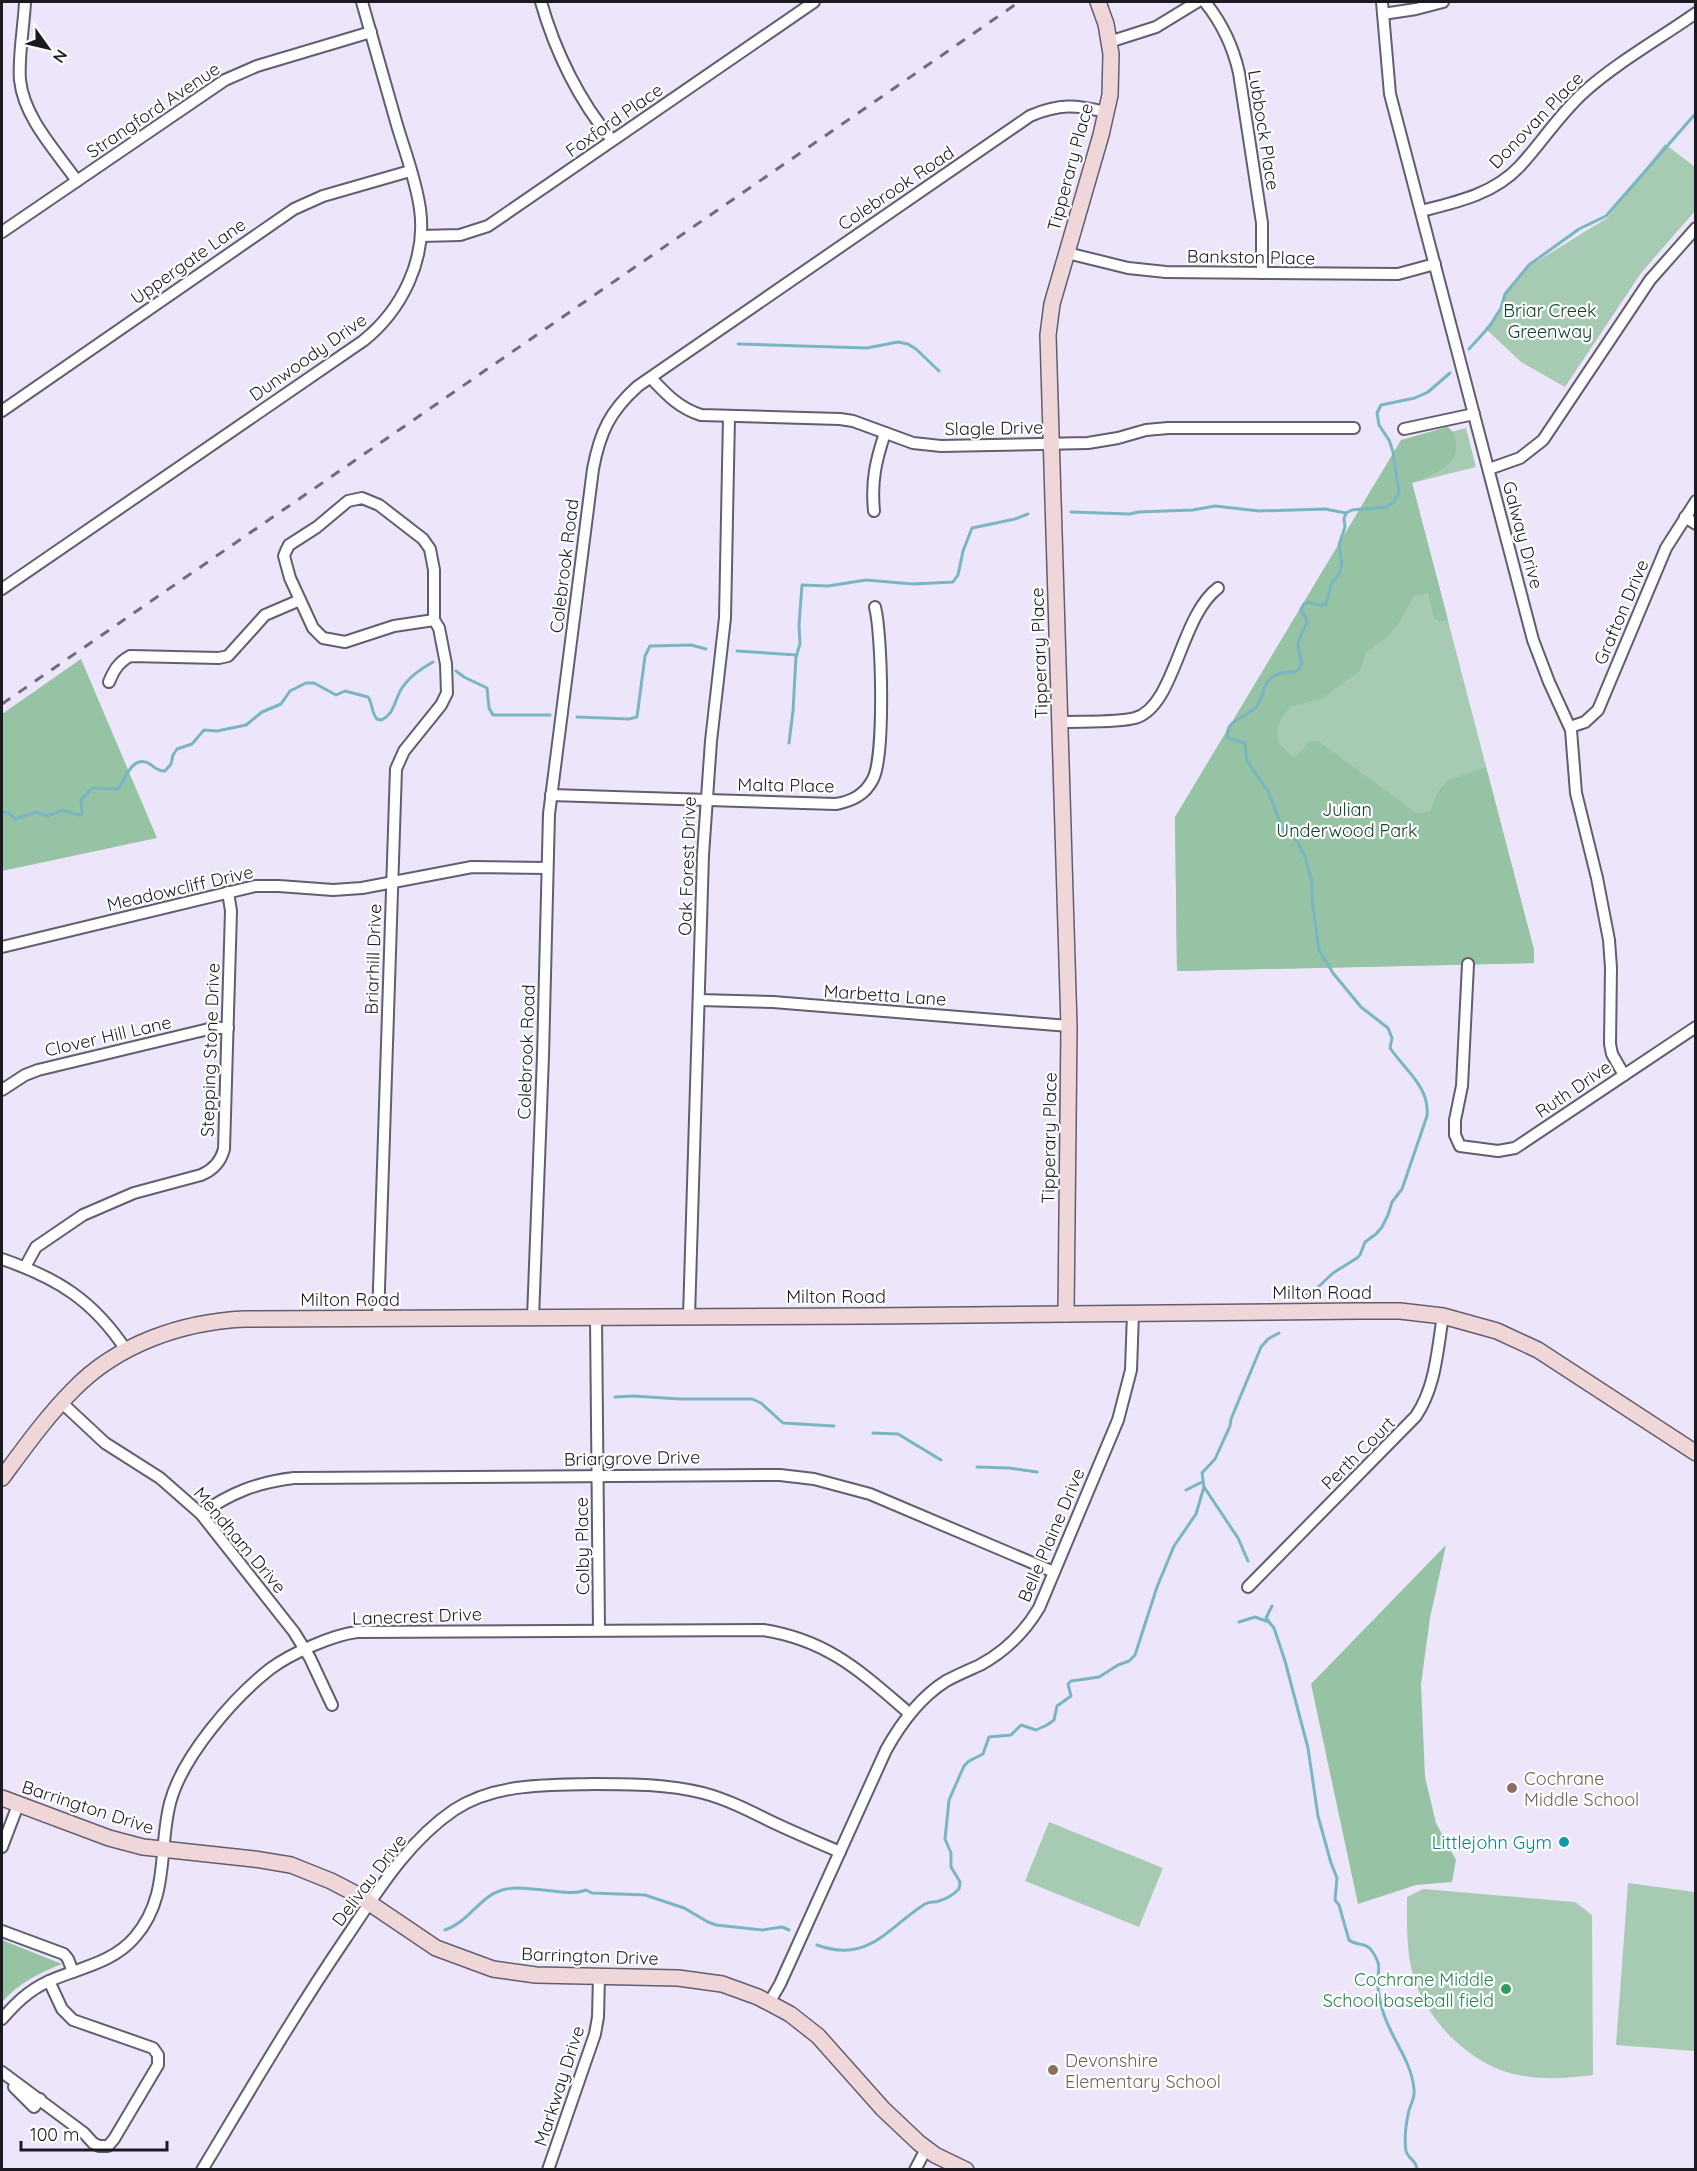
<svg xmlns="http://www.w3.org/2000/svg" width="1697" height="2171" viewBox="0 0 1697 2171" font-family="Quicksand,sans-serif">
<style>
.green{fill:#a7cbb2}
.forest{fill:#95c3a4}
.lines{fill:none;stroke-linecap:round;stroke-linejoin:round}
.stream{stroke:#78b6c1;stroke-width:3}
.street-casing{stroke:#635d6e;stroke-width:14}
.secondary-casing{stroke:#635d6e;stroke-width:18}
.street{stroke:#fff;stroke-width:10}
.secondary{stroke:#efd6d9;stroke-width:15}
.rail{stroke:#706c79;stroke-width:3;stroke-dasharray:10 10;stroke-linecap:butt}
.education-dot{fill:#8d6e63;stroke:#fff;stroke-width:2}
.culture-dot{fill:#0f9aa8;stroke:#fff;stroke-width:2}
.leisure-dot{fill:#2e9e5b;stroke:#fff;stroke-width:2}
.labels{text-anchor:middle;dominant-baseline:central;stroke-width:4.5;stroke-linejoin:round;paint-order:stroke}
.street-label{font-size:18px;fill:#1c1a21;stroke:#fff}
.park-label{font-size:18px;fill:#0d4427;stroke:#fff}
.education-label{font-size:18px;fill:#785e54;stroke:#fff;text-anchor:start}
.culture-label{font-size:18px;fill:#0d838f;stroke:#fff;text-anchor:end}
.leisure-label{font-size:18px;fill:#27864d;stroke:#fff;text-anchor:end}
</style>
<rect width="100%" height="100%" fill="#ede6fa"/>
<g class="green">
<polygon points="1665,144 1695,167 1695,211 1641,273 1565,387 1521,362 1485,328 1498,315 1505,295 1531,265 1607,218"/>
<polygon points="1466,428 1476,467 1412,483 1534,950 1534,963 1177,971 1175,817 1429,438"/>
<polygon points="1049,1822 1163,1868 1139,1927 1025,1881"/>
<polygon points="1628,1883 1695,1892 1695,2051 1616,2045"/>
<path d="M1423 1889 1575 1902 1592 1915 1593 2075C1570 2078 1548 2080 1524 2076 1473 2069 1424 2020 1412 1971 1406 1947 1407 1921 1407 1897Z"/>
</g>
<g class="forest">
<path d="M1447 427C1454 431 1455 436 1456 443 1460 468 1429 475 1412 483L1448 620 1441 622 1434 619 1428 593 1414 596 1398 625 1386 638 1366 652 1360 671 1321 699 1292 706 1282 716 1277 731 1279 744 1292 756 1295 757 1310 741H1318L1418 814 1430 811 1439 790 1448 780 1486 767 1534 950V963L1177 971 1175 817 1401 440Z"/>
<polygon points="81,659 157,838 2,871 2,714"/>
<polygon points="1446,1545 1430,1618 1421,1684 1425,1777 1436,1823 1456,1860 1452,1882 1416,1885 1358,1904 1311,1684"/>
<path d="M2 1940 62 1964C39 1973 19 1983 2 2002Z"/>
</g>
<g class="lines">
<g class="stream">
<polyline points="738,344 867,348 898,342 908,344 916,349 939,371"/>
<polyline points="1469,349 1489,327 1501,308 1505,294 1529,265 1579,229 1606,216 1696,113"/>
<polyline points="1071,512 1130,514 1138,512 1193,510 1215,506 1259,511 1325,509 1346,513 1352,510 1386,507 1393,503 1399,493 1393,452 1389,440 1379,425 1377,413 1381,405 1415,398 1428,392 1450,373"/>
<polyline points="737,651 797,655"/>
<polyline points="456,671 464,677 487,688 489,708 493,715 550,715"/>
<polyline points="577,717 629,719 637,717 645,656 650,646 691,645 706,649"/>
<polyline points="789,743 793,711 796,657 800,644 799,625 802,585 828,586 866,580 913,584 953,582 958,575 963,551 972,528 1015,519 1028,514"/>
<path d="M2 812 9 813 15 819 36 812 48 816 63 810 78 815 82 814 81 800 92 788 118 789C125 780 132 755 148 763 154 766 156 771 165 771L171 764 173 755 177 749 192 744 204 730 217 731 246 725 262 712 281 704 290 691 306 683H314L336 695 345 691 368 697C373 704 371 712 377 719L381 720C395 714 394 700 402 688 410 676 421 669 433 662"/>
<path d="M1306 1295 1315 1290 1333 1273 1357 1258 1360 1255 1365 1242 1376 1234 1382 1227 1388 1215 1392 1202 1402 1189 1427 1116C1430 1087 1405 1070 1390 1048L1392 1038 1388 1028 1361 1007 1333 973 1319 950 1312 900V882L1305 857 1297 841 1283 830 1268 791 1247 761 1245 743 1228 738C1223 720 1249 717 1257 706 1266 695 1260 684 1276 675 1282 671 1293 674 1298 670 1305 663 1299 655 1298 647 1297 638 1305 630 1307 621L1301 609 1304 604 1309 602 1321 606 1326 604 1331 585 1340 572 1342 563 1339 545 1345 527 1344 519 1346 513"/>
<polyline points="615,1397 633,1396 680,1399 752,1399 761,1403 783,1423 834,1426"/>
<polyline points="873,1433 898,1434 941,1460"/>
<polyline points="977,1467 1009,1468 1037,1472"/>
<polyline points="1186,1490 1202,1482"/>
<polyline points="1248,1561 1238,1538 1204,1487 1202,1473 1215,1459 1230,1426 1231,1419 1261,1347 1268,1339 1279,1333"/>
<polyline points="1268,1620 1266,1618 1272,1606"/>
<path d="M1239 1622 1255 1617 1269 1622 1274 1628 1285 1661 1308 1748 1318 1816 1331 1863 1337 1878 1335 1900 1339 1905 1349 1940C1356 1946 1366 1942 1372 1951 1383 1967 1377 1969 1378 1986 1378 1993 1380 2001 1382 2008 1389 2037 1411 2058 1414 2089 1415 2097 1412 2102 1409 2110 1406 2123 1404 2138 1406 2151 1408 2159 1417 2160 1417 2170"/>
<path d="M445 1930C470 1921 479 1897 502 1890 526 1883 567 1898 586 1890L592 1893 645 1895 684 1908 708 1922 716 1925 762 1930 782 1927 789 1930"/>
<path d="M817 1945C869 1964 888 1927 925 1904 930 1901 934 1903 939 1901 946 1899 954 1894 959 1889L960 1882 951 1867V1853L945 1839 949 1800 964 1766 969 1761 983 1754 989 1737 1011 1735 1021 1725 1036 1730 1047 1725 1054 1720 1057 1706 1071 1696 1068 1684 1071 1681 1099 1677 1118 1665 1129 1661 1135 1655 1157 1587 1174 1546 1196 1514 1204 1487"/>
</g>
<g class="street-casing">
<g id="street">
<path d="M25 2C24 25 18 58 20 80 24 118 56 151 77 181"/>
<path d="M541 2C555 51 579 101 612 140"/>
<path d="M1205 2C1222 23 1233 46 1239 73L1262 223V273"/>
<polyline points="1382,2 1390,94 1533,640 1549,682 1571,730 1576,793 1597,878 1609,940 1611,968 1610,1044 1612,1054 1624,1075"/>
<polyline points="1383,14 1416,9 1443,2"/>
<polyline points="1109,42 1156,27 1197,2"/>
<path d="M1421 211C1457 202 1494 194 1520 166 1542 142 1559 115 1583 93 1616 63 1659 39 1696 13"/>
<polyline points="2,232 225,80 257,66 371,32"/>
<polyline points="421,236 460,235 488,226 814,2"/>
<polyline points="1067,253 1128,268 1166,272 1398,274 1435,264"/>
<path d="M651 378C667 395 679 408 701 415L840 419 853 421 913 443 941 446 1088 443 1118 438 1146 430 1168 428H1354"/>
<polyline points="2,411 294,209 323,196 410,171"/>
<polyline points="1404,429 1474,414"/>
<polyline points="1489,469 1520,458 1543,440 1650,280 1696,228"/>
<path d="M874 511C871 481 876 460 885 433"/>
<polyline points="1685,517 1696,524"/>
<path d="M2 589 363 341C402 310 427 259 420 209 416 180 405 152 397 125 385 84 374 43 362 2"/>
<path d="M109 682C114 670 118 663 130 656L219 658 228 656 265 615 300 600"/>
<path d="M1060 722C1082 721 1116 723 1135 718 1175 707 1180 616 1218 588"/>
<polyline points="1570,727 1585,722 1598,710 1666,548 1696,501"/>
<path d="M551 795 836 804C852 801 865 795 873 779 885 756 882 634 875 607"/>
<polyline points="2,947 255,886 279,886 333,890 362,888 472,867 547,868"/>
<polyline points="1468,964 1462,1086 1455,1120 1455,1135 1460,1146 1498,1151 1515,1148 1696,1027"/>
<polyline points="699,1000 773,1002 1069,1026"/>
<polyline points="2,1090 25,1075 38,1070 213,1028 228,1028"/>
<path d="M2 1259C57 1278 93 1300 126 1350"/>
<path d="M25 1267 36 1247 83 1215 134 1193 201 1175C213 1170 221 1161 224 1149L231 911 228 892"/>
<polyline points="596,1317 599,1630"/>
<polyline points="689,1317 703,855 711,741 725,618 729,417"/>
<path d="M533 1318 543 1056 549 814 593 469C600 432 610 411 638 386L1030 116C1060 103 1076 105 1106 112"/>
<polyline points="378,1319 396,769 404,751 441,705 447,693 446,664 439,628 434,620 434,570 430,549 423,539 379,505 362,498 348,501 317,527 289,545 286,551 284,556 290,578 313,628 323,638 345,642 394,626 434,620"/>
<polyline points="61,1402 105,1443 160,1478 201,1514 294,1632 310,1658 332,1705"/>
<path d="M201 1514C230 1493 258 1482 294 1478L780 1475 814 1479 870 1494 1054 1572"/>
<path d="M1248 1587 1416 1416C1436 1386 1437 1351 1443 1316"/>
<polyline points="2,1847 18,1805"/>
<polyline points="2,1931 64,1954 68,1959 73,1972"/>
<path d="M769 2003 780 1984 886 1750C901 1723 919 1698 946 1681 957 1675 969 1670 980 1665 1006 1651 1024 1633 1039 1608L1118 1420 1131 1370 1133 1313"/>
<path d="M2 2019C15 2004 28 1991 47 1982 77 1968 112 1964 135 1937 170 1896 158 1850 170 1803 182 1757 233 1698 270 1669 290 1654 332 1635 357 1632L763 1630C828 1640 861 1672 909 1713"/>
<polyline points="2,2072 84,2133 93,2143 99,2146 108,2146 114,2139 158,2065 158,2055 153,2048 73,2020 62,2009 49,1981"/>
<polyline points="14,2087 34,2107 40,2099"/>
<path d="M202 2170C249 2092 295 2013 346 1938 377 1892 407 1842 454 1810 495 1783 547 1785 594 1784 631 1784 667 1784 703 1793 726 1799 748 1810 770 1821 793 1832 817 1842 840 1852"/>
<polyline points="548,2170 595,2034 598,2017 599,1976"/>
<polyline points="915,2170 926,2149"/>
</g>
</g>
<g class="secondary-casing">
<g id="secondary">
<polyline points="1066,1314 1069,1026 1048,335 1052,304 1101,135 1110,95 1111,54 1106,24 1098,2"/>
<path d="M2 1478C25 1447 47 1416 74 1389 118 1344 182 1322 244 1319L871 1316 1358 1311H1400L1443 1316 1497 1331 1538 1350 1696 1453"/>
<polyline points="2,1798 109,1838 143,1847 254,1859 291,1865 331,1881 356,1894 436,1948 493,1969 536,1975 678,1978 722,1984 758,1997 790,2014 818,2036 883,2109 919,2143 935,2155 966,2170"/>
</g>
</g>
<use href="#street" class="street"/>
<use href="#secondary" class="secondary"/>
<polyline class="rail" points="2,704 1019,2"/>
</g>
<g class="education-dot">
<circle cx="1512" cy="1788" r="6"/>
<circle cx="1053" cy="2070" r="6"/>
</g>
<circle class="culture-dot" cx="1564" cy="1842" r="6"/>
<circle class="leisure-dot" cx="1506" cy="1989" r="6"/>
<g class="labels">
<g class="street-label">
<text transform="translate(153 110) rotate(-34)">Strangford Avenue</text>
<text transform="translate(614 120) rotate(-35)">Foxford Place</text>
<text transform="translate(1536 120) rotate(-46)">Donovan Place</text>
<text transform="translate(1264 130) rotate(81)">Lubbock Place</text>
<text transform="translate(1070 167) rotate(-75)">Tipperary Place</text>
<text transform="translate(896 188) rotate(-34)">Colebrook Road</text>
<text transform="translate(1251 257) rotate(1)">Bankston Place</text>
<text transform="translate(188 261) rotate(-35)">Uppergate Lane</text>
<text transform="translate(308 357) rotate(-35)">Dunwoody Drive</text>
<text transform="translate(994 428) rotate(-1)">Slagle Drive</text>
<text transform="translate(1523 535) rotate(75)">Galway Drive</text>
<text transform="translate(564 566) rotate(-83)">Colebrook Road</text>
<text transform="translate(1621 612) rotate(-67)">Grafton Drive</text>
<text transform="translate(1039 653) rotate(-92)">Tipperary Place</text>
<text transform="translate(786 785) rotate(1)">Malta Place</text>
<text transform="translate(687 866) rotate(-88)">Oak Forest Drive</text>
<text transform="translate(180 888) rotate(-13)">Meadowcliff Drive</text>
<text transform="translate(373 959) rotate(-88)">Briarhill Drive</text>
<text transform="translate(885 995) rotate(4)">Marbetta Lane</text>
<text transform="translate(108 1036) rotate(-13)">Clover Hill Lane</text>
<text transform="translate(210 1050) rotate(-88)">Stepping Stone Drive</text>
<text transform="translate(526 1052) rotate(-88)">Colebrook Road</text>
<text transform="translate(1573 1089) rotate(-34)">Ruth Drive</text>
<text transform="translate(1049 1138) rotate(-89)">Tipperary Place</text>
<text x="1322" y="1292">Milton Road</text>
<text x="836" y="1296">Milton Road</text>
<text x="350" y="1299">Milton Road</text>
<text transform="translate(1358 1453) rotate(-45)">Perth Court</text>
<text transform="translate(632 1458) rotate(-1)">Briargrove Drive</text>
<text transform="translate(1051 1535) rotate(-67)">Belle Plaine Drive</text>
<text transform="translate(240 1540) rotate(50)">Mendham Drive</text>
<text transform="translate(582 1546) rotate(-91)">Colby Place</text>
<text transform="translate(417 1616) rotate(-2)">Lanecrest Drive</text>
<text transform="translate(88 1807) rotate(18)">Barrington Drive</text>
<text transform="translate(369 1880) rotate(-53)">Delivau Drive</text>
<text transform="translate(590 1956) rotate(2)">Barrington Drive</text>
<text transform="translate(559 2086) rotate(-72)">Markway Drive</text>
</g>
<g class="park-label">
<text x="1550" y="310">Briar Creek<tspan x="1550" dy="21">Greenway</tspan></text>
<text x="1347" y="809">Julian<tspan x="1347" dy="21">Underwood Park</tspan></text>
</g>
<g class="education-label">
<text x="1524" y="1778">Cochrane<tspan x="1524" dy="21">Middle School</tspan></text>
<text x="1065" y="2060">Devonshire<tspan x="1065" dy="21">Elementary School</tspan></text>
</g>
<g class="culture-label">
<text x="1552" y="1842">Littlejohn Gym</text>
</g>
<g class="leisure-label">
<text x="1494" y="1979">Cochrane Middle<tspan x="1494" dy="21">School baseball field</tspan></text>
</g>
</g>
<rect width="1697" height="2171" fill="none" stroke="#1c1a21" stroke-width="6"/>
<g transform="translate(48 48) rotate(124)" stroke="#ffffff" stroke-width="4.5" paint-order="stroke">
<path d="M0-4.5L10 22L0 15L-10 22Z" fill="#1c1a21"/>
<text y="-9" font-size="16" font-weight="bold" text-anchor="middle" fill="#1c1a21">N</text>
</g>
<path d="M21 2141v9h146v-9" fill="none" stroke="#1c1a21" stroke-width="3"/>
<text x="30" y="2141" font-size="18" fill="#1c1a21" stroke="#ffffff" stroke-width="4.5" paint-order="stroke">100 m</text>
</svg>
